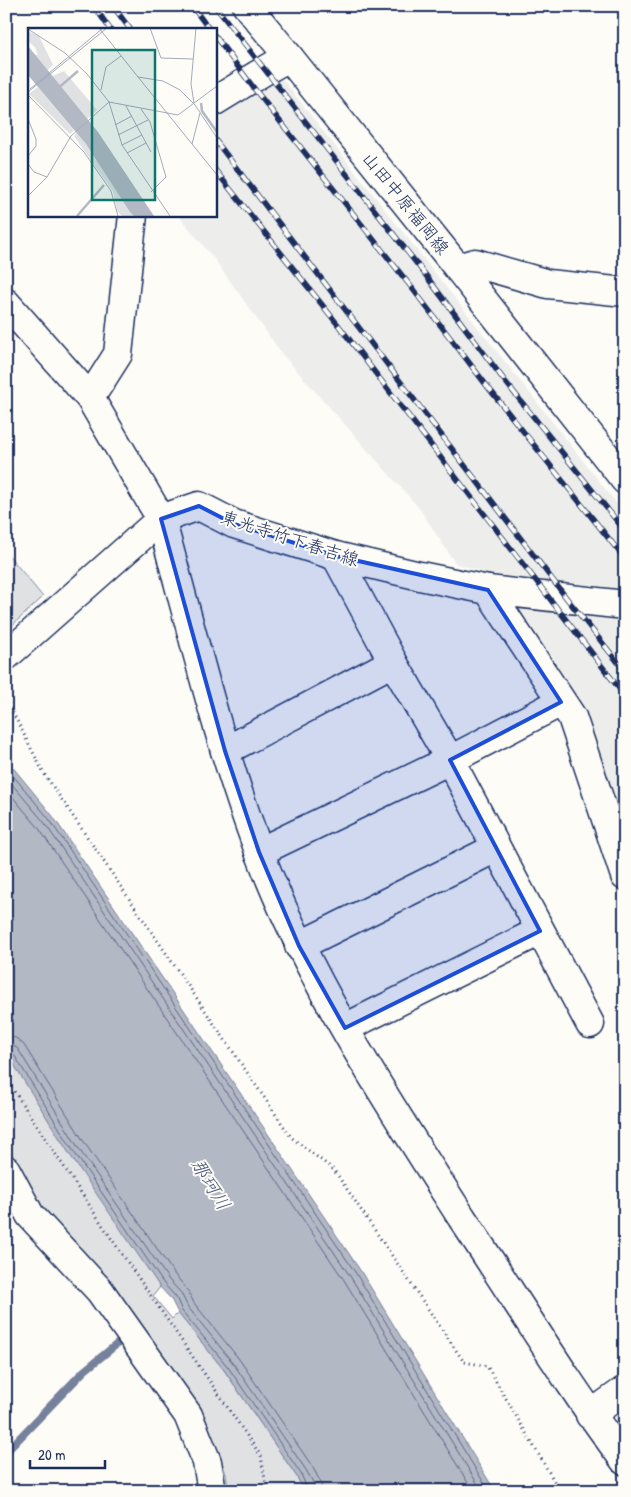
<svg xmlns="http://www.w3.org/2000/svg" width="631" height="1497" viewBox="0 0 631 1497" font-family="'Patrick Hand','Klee One',sans-serif">
<style>
.built{fill:#edeeec}
.green{fill:#e0e1e3;stroke:#7e88a0}
.water{fill:#b3b8c5;stroke:#76819c}
.lines{fill:none;stroke-linecap:round;stroke-linejoin:round}
.shore{stroke:#586687;stroke-width:1}
.stream{stroke:#76819c;stroke-width:8}
.minor-casing{stroke:#1b2f5e;stroke-width:31}
.tertiary-casing{stroke:#1b2f5e;stroke-width:31}
.secondary-casing{stroke:#1b2f5e;stroke-width:31}
.path{stroke:#1b2f5e;stroke-width:3;stroke-dasharray:1 4;stroke-linecap:butt}
.minor{stroke:#fdfcf7;stroke-width:28}
.tertiary{stroke:#fdfcf7;stroke-width:28}
.secondary{stroke:#fdfcf7;stroke-width:28}
.rail-casing{stroke:#1b2f5e;stroke-width:5.5}
.rail{stroke:#fdfcf7;stroke-width:4;stroke-dasharray:11;stroke-linecap:butt}
.marked{fill:#1d4ed8;fill-opacity:0.2;stroke:#1d4ed8;stroke-width:4;stroke-linejoin:round}
.labels{text-anchor:middle;dominant-baseline:central;stroke-width:4;stroke-linejoin:round;paint-order:stroke}
.street-label{font-size:18px;fill:#1b2f5e;stroke:#fdfcf7}
.water-label{font-size:19px;font-style:italic;fill:#49587d;stroke:#fdfcf7}
.inset-river{fill:none;stroke:#b3b8c5;stroke-width:2.5}
.inset-road{fill:none;stroke:#a3aaba;stroke-width:1}
.view{fill:#0f766e;fill-opacity:0.15;stroke:#0f766e;stroke-width:2.5}
.inset-edge{fill:none;stroke:#1b2f5e;stroke-width:2.5}
</style>
<rect width="100%" height="100%" fill="#fdfcf7"/>
<filter id="ink" filterUnits="userSpaceOnUse"><feTurbulence type="fractalNoise" baseFrequency=".02" numOctaves="2"/><feDisplacementMap in="SourceGraphic" scale="10" xChannelSelector="R" yChannelSelector="G"/><feConvolveMatrix kernelMatrix="1 2 1 2 8 2 1 2 1" color-interpolation-filters="sRGB"/></filter>
<g filter="url(#ink)">
<g class="built">
<polygon points="276,71 625,514 625,847 507,604 481,571 456,564 419,508 282,354 215,260 178,215 215,215 215,120"/>
<polygon points="625,1400 625,1438 610,1420 618,1405"/>
</g>
<g class="green">
<polygon points="6,552 43,597 6,631"/>
<polygon points="6,1052 160,1287 153,1296 172,1319 178,1313 224,1370 297,1477 304,1491 229,1491 226,1474 205,1417 108,1281 36,1202 6,1142"/>
</g>
<polygon class="water" points="6,759 52,815 360,1270 495,1491 304,1491 297,1477 224,1370 178,1313 171,1299 160,1287 70,1155 6,1052"/>
<g class="lines">
<g class="shore">
<polyline points="6,767 49,819 355,1272 489,1491"/>
<polyline points="6,777 44,822 350,1276 482,1491"/>
<polyline points="6,789 38,827 344,1280 473,1491"/>
<polyline points="6,1036 16,1038 24,1045 86,1145 175,1275 187,1289 194,1303 239,1359 312,1466 321,1483 322,1491"/>
<polyline points="6,1044 13,1045 18,1049 79,1149 169,1280 181,1293 188,1307 233,1363 306,1470 314,1484 315,1491"/>
<polyline points="6,1050 13,1053 74,1152 164,1284 176,1297 182,1311 228,1367 301,1474 308,1491"/>
</g>
<polyline class="stream" points="6,1452 84,1371 122,1340"/>
<g class="minor-casing">
<g id="minor">
<path d="M215 101C240 86 264 70 289 57"/>
<polyline points="458,268 625,480"/>
<polyline points="90,398 118,354 133,215"/>
<polyline points="336,556 393,662 450,760 590,1024"/>
<polyline points="488,590 572,717 625,876"/>
<polyline points="6,656 161,519"/>
<polyline points="225,751 393,662"/>
<polyline points="259,852 450,760 561,702"/>
<polyline points="299,946 496,848"/>
<polyline points="345,1028 540,931"/>
<polyline points="6,1170 30,1215 100,1291 188,1415 207,1462 212,1491"/>
<polyline points="590,1415 625,1390"/>
</g>
</g>
<g class="tertiary-casing">
<path id="tertiary" d="M161 519C192 630 218 743 259 851 307 979 388 1103 462 1218 516 1299 567 1383 625 1461"/>
</g>
<g class="secondary-casing">
<g id="secondary">
<polyline points="247,6 289,57 458,268 475,263 548,284 625,292"/>
<polyline points="6,303 90,398 161,519 199,506 234,524 336,556 420,576 488,590 625,605"/>
</g>
</g>
<g class="path">
<polyline points="6,699 43,772 291,1137 334,1170 464,1362 487,1366 557,1486 559,1491"/>
<polyline points="6,1079 109,1235 261,1456 267,1491"/>
</g>
<use href="#minor" class="minor"/>
<use href="#tertiary" class="tertiary"/>
<use href="#secondary" class="secondary"/>
<g class="rail-casing">
<g id="rail">
<polyline points="94,6 110,29"/>
<polyline points="113,6 130,29"/>
<polyline points="192,6 209,29"/>
<polyline points="215,6 424,273 504,380 625,531"/>
<polyline points="215,36 256,91 412,288 487,386 625,559"/>
<polyline points="215,140 568,600 625,671"/>
<polyline points="215,170 339,326 625,696"/>
</g>
</g>
<use href="#rail" class="rail"/>
</g>
</g>
<path class="marked" d="M199 506 234 524 336 556 488 590 561 702 450 760 540 931 345 1028 299 946 259 852 225 751 161 519Z"/>
<g class="labels">
<g class="street-label">
<text transform="translate(406 203) rotate(51)">山田中原福岡線</text>
<text transform="translate(290 538) rotate(18)">東光寺竹下春吉線</text>
</g>
<g class="water-label">
<text transform="translate(211 1184) rotate(58)">那珂川</text>
</g>
</g>
<g transform="translate(28 28)">
<rect width="189" height="189" fill="#fdfcf7"/>
<path d="M0 3 11 8 25 37 18 43 4 26 10 27 7 19 0 13ZM36 43 69 82 59 91 23 49ZM10 59 46 102 42 106 1 66ZM49 105 58 116 106 188H94L89 183 85 164 46 108Z" fill="#e0e1e3"/>
<path d="M0 18 70 104 126 188H106L102 184 58 116 0 47Z" fill="#b3b8c5"/>
<path class="inset-river" d="M28 62 50 43M173 75 174 83 189 104M49 188 76 157"/>
<path class="inset-road" d="M71 0 110 49 135 53 152 62 167 77 189 110M122 0 133 30 165 31M0 1 37 25 59 46 81 74 150 87 189 58M110 49 189 147M2 61 75 0M73 62 78 39 93 28M0 64 79 0M0 67 56 124 83 163 90 188M166 75 163 56 168 0M98 78 123 124M113 81 122 94 138 149 123 164M0 91 8 111V118L0 128M87 97 104 88M90 107 120 92M164 116 172 85M94 117 114 107M99 125 118 115M0 136 6 144 19 149M0 168 19 149 43 108 81 74 94 117 142 188"/>
<path class="view" d="M64 22H127V172H64Z"/>
<rect width="189" height="189" class="inset-edge"/>
</g>
<rect width="631" height="1497" fill="none" stroke="#fdfcf7" stroke-width="25"/>
<rect x="12" y="12" width="606" height="1472" fill="none" stroke="#1b2f5e" stroke-width="2" filter="url(#ink)"/>
<path d="M30 1460v8h75v-8" fill="none" stroke="#1b2f5e" stroke-width="2.5"/>
<text x="38" y="1460" font-size="15" fill="#1b2f5e" stroke="#fdfcf7" stroke-width="4" paint-order="stroke">20 m</text>
</svg>
